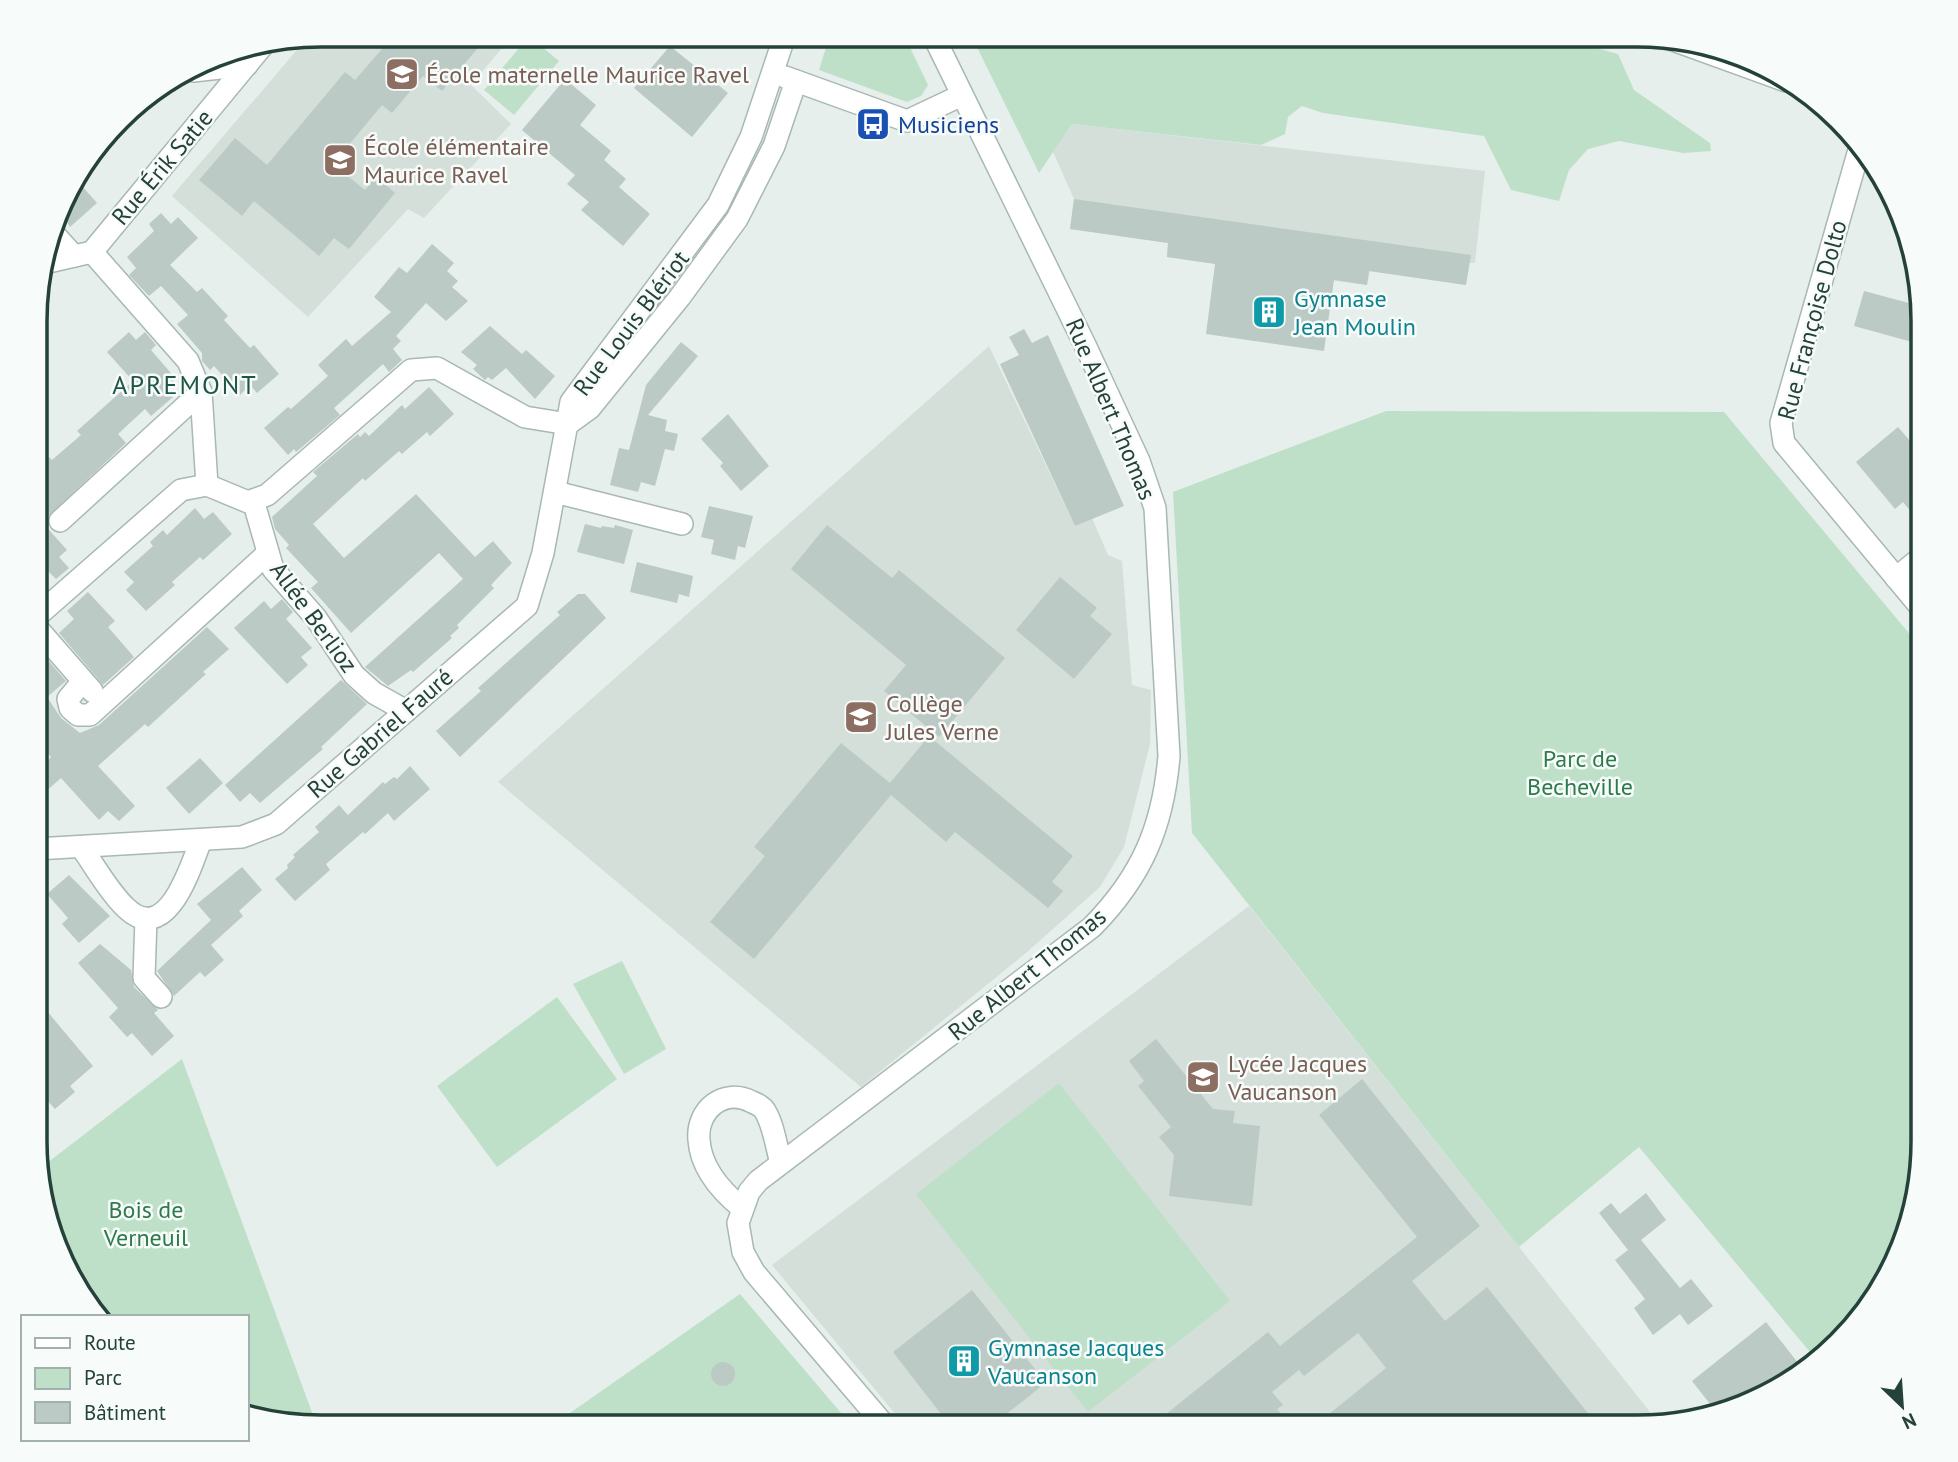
<svg xmlns="http://www.w3.org/2000/svg" width="1958" height="1462" viewBox="0 0 1958 1462" font-family="'PT Sans',sans-serif">
<style>
.built{fill:#d4dfda}
.green{fill:#bfe0c8}
.building{fill:#bbcac4}
.lines{fill:none;stroke-linecap:round;stroke-linejoin:round}
.minor-casing{stroke:#a8b8b2;stroke-width:24}
.minor{stroke:#fff;stroke-width:21}
.labels{text-anchor:middle;dominant-baseline:central;stroke-width:5;stroke-linejoin:round;paint-order:stroke}
.education-label{font-size:24px;fill:#785e54;stroke:#f7fbf9;text-anchor:start}
.transit-label{font-size:24px;fill:#164399;stroke:#f7fbf9;text-anchor:start}
.street-label{font-size:24px;fill:#24423a;stroke:#f7fbf9}
.culture-label{font-size:24px;fill:#0d838f;stroke:#f7fbf9;text-anchor:start}
.park-label{font-size:24px;fill:#2d7a4b;stroke:#f7fbf9}
.neighbourhood-label{font-size:26px;letter-spacing:2px;fill:#1f5548;stroke:#f7fbf9}
.rim{fill:none;stroke:#24423a;stroke-width:3.5}
</style>
<rect width="100%" height="100%" fill="#e6efeb"/>
<g class="built">
<polygon points="321,35 513,35 471,85 511,124 424,218 408,209 308,317 172,196 308,37"/>
<polygon points="1072,124 1485,171 1475,263 1469,263 1466,285 1370,271 1367,285 1167,257 1168,243 1070,229 1074,199 1053,152"/>
<polygon points="989,346 1075,526 1092,518 1108,555 1122,561 1132,685 1151,690 1150,744 1124,847 1100,887 1026,953 861,1087 498,782"/>
<polygon points="1249,906 1519,1247 1658,1422 1637,1427 906,1427 772,1265"/>
</g>
<g class="green">
<polygon points="830,35 904,35 928,85 921,96 907,102 819,70"/>
<polygon points="971,35 1553,36 1618,54 1634,90 1710,143 1711,151 1683,153 1619,141 1588,149 1569,170 1559,201 1511,190 1484,136 1323,113 1302,106 1288,117 1285,134 1261,145 1072,124 1039,173"/>
<polygon points="529,36 559,61 514,115 484,90"/>
<polygon points="1386,411 1724,412 1923,650 1922,1160 1901,1251 1852,1329 1815,1358 1639,1147 1519,1247 1192,833 1173,492"/>
<polygon points="622,961 666,1049 624,1074 573,984"/>
<polygon points="557,997 617,1079 497,1167 437,1086"/>
<polygon points="182,1059 317,1426 302,1426 247,1413 247,1317 102,1317 65,1268 38,1170"/>
<polygon points="1059,1083 1230,1301 1088,1412 916,1194"/>
<polygon points="740,1294 853,1427 550,1427"/>
</g>
<g class="building">
<polygon points="366,35 470,35 481,44 442,91 423,76 392,113 382,105 333,164 365,190 376,176 395,193 349,249 334,238 319,256 254,201 242,216 199,180 235,138 267,165 345,72 355,80 382,49"/>
<polygon points="670,46 728,93 692,137 634,88"/>
<polygon points="565,79 596,105 580,125 611,151 604,160 626,179 619,187 650,214 623,246 581,210 589,202 567,184 575,175 522,130"/>
<polygon points="74,177 97,203 70,227 61,213"/>
<polygon points="1074,199 1471,255 1466,285 1369,271 1367,285 1334,280 1324,351 1206,334 1215,264 1167,257 1168,243 1070,229"/>
<polygon points="161,213 171,224 178,217 198,238 170,265 197,292 202,288 228,316 224,320 250,348 254,345 279,374 257,393 250,385 240,395 214,366 210,370 202,361 202,353 177,324 188,315 161,286 149,296 129,275 136,268 127,257 154,231 149,224"/>
<polygon points="432,244 454,263 447,271 458,281 452,287 468,301 446,321 426,303 396,336 401,341 393,349 402,360 389,372 383,364 334,408 340,415 296,452 294,449 288,455 264,428 288,407 291,409 328,376 318,365 346,339 352,346 391,312 374,297 399,267 407,273"/>
<polygon points="1864,291 1920,306 1923,345 1854,326"/>
<polygon points="490,326 522,354 526,350 555,376 535,399 506,368 492,380 488,377 485,380 473,369 477,365 461,352"/>
<polygon points="1024,329 1032,343 1048,335 1124,506 1075,526 1000,364 1019,355 1009,337"/>
<polygon points="129,332 136,340 145,332 156,345 151,350 176,379 166,388 173,397 151,416 145,409 118,434 126,443 42,522 67,550 59,557 69,568 56,579 46,569 37,577 37,467 49,457 52,460 81,435 77,431 133,381 107,352"/>
<polygon points="681,342 698,356 648,415 667,420 665,431 678,434 674,451 665,449 655,486 641,482 638,492 610,485 619,448 629,450 646,385"/>
<polygon points="429,387 454,414 430,436 427,432 402,454 399,451 365,481 363,478 313,524 344,558 416,494 475,557 493,541 512,563 491,585 494,588 457,625 459,628 450,636 452,638 413,672 411,670 388,686 365,667 463,579 439,553 351,633 311,588 318,582 286,548 289,545 275,529 272,517 317,476 313,472 358,434 360,437 365,432 369,436 402,405 405,409"/>
<polygon points="728,414 769,466 741,491 720,466 723,463 701,439"/>
<polygon points="1898,427 1923,456 1923,526 1903,502 1895,509 1856,462"/>
<polygon points="709,506 753,516 745,548 738,546 735,560 711,554 714,540 701,537"/>
<polygon points="195,508 204,519 213,512 232,534 203,560 200,557 172,582 175,585 146,611 126,590 134,582 124,572 153,546 150,542 163,530 167,535"/>
<polygon points="585,524 601,528 602,526 614,528 615,525 633,530 624,564 577,552"/>
<polygon points="827,525 892,578 899,570 1005,658 939,737 884,691 906,665 791,569"/>
<polygon points="637,562 693,576 689,597 679,594 677,603 630,592"/>
<polygon points="1060,577 1097,608 1090,616 1112,634 1074,679 1016,630"/>
<polygon points="88,592 115,621 108,627 134,657 103,685 59,633 74,619 67,611"/>
<polygon points="578,594 585,594 606,618 460,757 436,731 481,691 478,688 560,615 557,612"/>
<polygon points="282,599 293,612 286,619 312,648 301,657 308,665 287,684 234,628 264,601 271,609"/>
<polygon points="207,627 229,649 203,672 206,674 148,727 145,724 98,766 135,806 119,821 108,811 99,820 61,778 36,800 36,774 51,757 37,741 37,654 40,651 66,681 47,697 61,718 80,733 99,725"/>
<polygon points="341,680 367,704 321,747 323,749 260,803 250,793 240,802 225,785"/>
<polygon points="929,736 1073,856 1052,882 1063,891 1048,908 955,832 946,842 891,795 754,959 710,922 765,856 754,847 841,743 890,783"/>
<polygon points="200,758 223,783 189,814 166,788"/>
<polygon points="410,766 430,789 394,821 388,813 365,834 363,832 326,864 330,870 295,901 275,879 288,868 287,865 295,857 293,855 319,832 315,827 339,805 348,815 383,782 385,784 394,777 397,779"/>
<polygon points="242,867 262,890 239,911 243,916 211,945 224,960 205,977 200,972 174,996 157,971 211,920 197,904"/>
<polygon points="69,875 110,916 79,943 62,924 68,918 47,894"/>
<polygon points="100,944 131,970 134,987 158,1010 154,1013 174,1036 152,1056 132,1033 127,1037 109,1017 118,1008 78,963"/>
<polygon points="36,998 93,1066 70,1086 75,1092 55,1109 36,1088"/>
<polygon points="1156,1039 1213,1109 1235,1111 1233,1123 1260,1126 1252,1206 1169,1196 1174,1155 1159,1137 1171,1127 1138,1086 1144,1081 1129,1061"/>
<polygon points="1362,1079 1480,1226 1412,1281 1445,1321 1487,1287 1599,1427 1313,1427 1386,1368 1358,1333 1304,1376 1299,1370 1272,1392 1283,1405 1277,1409 1292,1427 1150,1427 1268,1332 1280,1346 1417,1237 1319,1115"/>
<polygon points="1646,1193 1666,1220 1641,1240 1680,1288 1691,1279 1713,1306 1688,1325 1680,1314 1653,1335 1634,1308 1645,1299 1615,1260 1628,1250 1599,1213 1611,1203 1620,1214"/>
<polygon points="972,1290 1035,1369 1043,1385 990,1427 951,1427 893,1352"/>
<polygon points="1766,1322 1802,1368 1777,1387 1771,1380 1743,1402 1714,1409 1692,1381"/>
<circle cx="723" cy="1374" r="12"/>
</g>
<g class="lines">
<g class="minor-casing">
<g id="minor">
<polyline points="1670,39 1786,81"/>
<polyline points="193,71 247,65"/>
<polyline points="785,77 907,121 962,95"/>
<polyline points="1859,150 1781,423 1784,443 1923,610"/>
<polyline points="54,234 74,256"/>
<polyline points="92,252 188,361 201,392 207,485"/>
<polyline points="44,263 92,252 263,45"/>
<polyline points="568,424 590,408 680,297 737,219 774,146 796,81"/>
<polyline points="555,492 682,524"/>
<polyline points="253,500 273,569 316,618 354,675 374,693 406,711"/>
<polyline points="60,521 201,392"/>
<polyline points="1896,578 1923,556"/>
<polyline points="37,616 181,490 207,485 248,502 267,495 411,370 437,368 525,417 568,424"/>
<polyline points="37,628 92,691"/>
<polyline points="83,681 68,699 70,708 78,715 90,715 268,553"/>
<path d="M81 847C95 866 108 891 126 908 167 947 191 866 201 840"/>
<polyline points="36,849 242,837 276,824 527,606 543,553 571,402 718,205 751,137 785,35"/>
<polyline points="146,918 144,978 161,997"/>
<path d="M742 1208C721 1191 701 1169 699 1140 696 1110 724 1087 752 1102 757 1104 762 1106 765 1111 774 1126 776 1146 781 1163"/>
<path d="M886 1427 754 1272 743 1252 738 1223 749 1192 758 1181 1092 927C1142 876 1163 827 1169 756L1155 508 1139 461 1086 347 933 35"/>
</g>
</g>
<use href="#minor" class="minor"/>
</g>
<defs>
<g id="school-square" transform="scale(1.75)"><rect x="-9" y="-9" width="18" height="18" rx="4" fill="#8d6e63" stroke="#f7fbf9"/><path d="M0-5L7-2L0 1L-7-2ZM-4 1L0 2.5L4 1V4Q0 6-4 4Z" fill="#fff"/></g>
<g id="bus-square" transform="scale(1.75)"><rect x="-9" y="-9" width="18" height="18" rx="4" fill="#1a4fb4" stroke="#f7fbf9"/><path d="M-5-6H5V4H4V6H2V4H-2V6H-4V4H-5ZM-3.5-4V0h7V-4ZM-3.5 1.2v1.5H-2V1.2ZM2 1.2v1.5H3.5V1.2Z" fill="#fff"/></g>
<g id="building-square" transform="scale(1.75)"><rect x="-9" y="-9" width="18" height="18" rx="4" fill="#0f9aa8" stroke="#f7fbf9"/><path d="M-4-6H4V6H1V3H-1V6H-4ZM-2.5-4.3h1.7v1.8h-1.7ZM.8-4.3h1.7v1.8H.8ZM-2.5-1h1.7V.8h-1.7ZM.8-1h1.7V.8H.8Z" fill="#fff"/></g>
</defs>
<g fill-rule="evenodd">
<use href="#school-square" x="402" y="74"/>
<use href="#bus-square" x="873" y="124"/>
<use href="#school-square" x="340" y="160"/>
<use href="#building-square" x="1269" y="312"/>
<use href="#school-square" x="861" y="717"/>
<use href="#school-square" x="1203" y="1077"/>
<use href="#building-square" x="964" y="1361"/>
</g>
<g class="labels">
<g class="education-label">
<text x="426" y="74">École maternelle Maurice Ravel</text>
<text x="364" y="146">École élémentaire<tspan x="364" dy="28">Maurice Ravel</tspan></text>
<text x="886" y="703">Collège<tspan x="886" dy="28">Jules Verne</tspan></text>
<text x="1228" y="1063">Lycée Jacques<tspan x="1228" dy="28">Vaucanson</tspan></text>
</g>
<g class="transit-label">
<text x="898" y="124">Musiciens</text>
</g>
<g class="street-label">
<text transform="translate(162 167) rotate(-50)">Rue Érik Satie</text>
<text transform="translate(1812 320) rotate(-75)">Rue Françoise Dolto</text>
<text transform="translate(631 323) rotate(-53)">Rue Louis Blériot</text>
<text transform="translate(1111 409) rotate(67)">Rue Albert Thomas</text>
<text transform="translate(314 617) rotate(54)">Allée Berlioz</text>
<text transform="translate(380 733) rotate(-41)">Rue Gabriel Fauré</text>
<text transform="translate(1027 974) rotate(-39)">Rue Albert Thomas</text>
</g>
<g class="culture-label">
<text x="1294" y="298">Gymnase<tspan x="1294" dy="28">Jean Moulin</tspan></text>
<text x="988" y="1347">Gymnase Jacques<tspan x="988" dy="28">Vaucanson</tspan></text>
</g>
<g class="park-label">
<text x="1580" y="758">Parc de<tspan x="1580" dy="28">Becheville</tspan></text>
<text x="146" y="1209">Bois de<tspan x="146" dy="28">Verneuil</tspan></text>
</g>
<g class="neighbourhood-label">
<text x="185" y="384">APREMONT</text>
</g>
</g>
<path d="M0 0H1958V1462H0ZM321 47H1637A274 274 0 0 1 1911 321V1141A274 274 0 0 1 1637 1415H321A274 274 0 0 1 47 1141V321A274 274 0 0 1 321 47Z" fill="#f7fbf9" fill-rule="evenodd"/>
<path class="rim" d="M321 47H1637A274 274 0 0 1 1911 321V1141A274 274 0 0 1 1637 1415H321A274 274 0 0 1 47 1141V321A274 274 0 0 1 321 47Z"/>
<rect x="21" y="1315" width="228" height="126" fill="#f7fbf9" stroke="#a3b1ad" stroke-width="2"/>
<rect x="35" y="1338" width="35" height="10" fill="#ffffff" stroke="#a3b1ad" stroke-width="2"/>
<text x="84" y="1350" font-size="21" fill="#24423a">Route</text>
<rect x="35" y="1368" width="35" height="21" fill="#bfe0c8" stroke="#a3b1ad" stroke-width="2"/>
<text x="84" y="1385" font-size="21" fill="#24423a">Parc</text>
<rect x="35" y="1402" width="35" height="21" fill="#bbcac4" stroke="#a3b1ad" stroke-width="2"/>
<text x="84" y="1420" font-size="21" fill="#24423a">Bâtiment</text>
<g transform="translate(1902 1406) rotate(155)" stroke="#f7fbf9" stroke-width="5" paint-order="stroke">
<path d="M0-5L12 26L0 18L-12 26Z" fill="#24423a"/>
<text y="-10" font-size="19" font-weight="bold" text-anchor="middle" fill="#24423a">N</text>
</g>
</svg>
